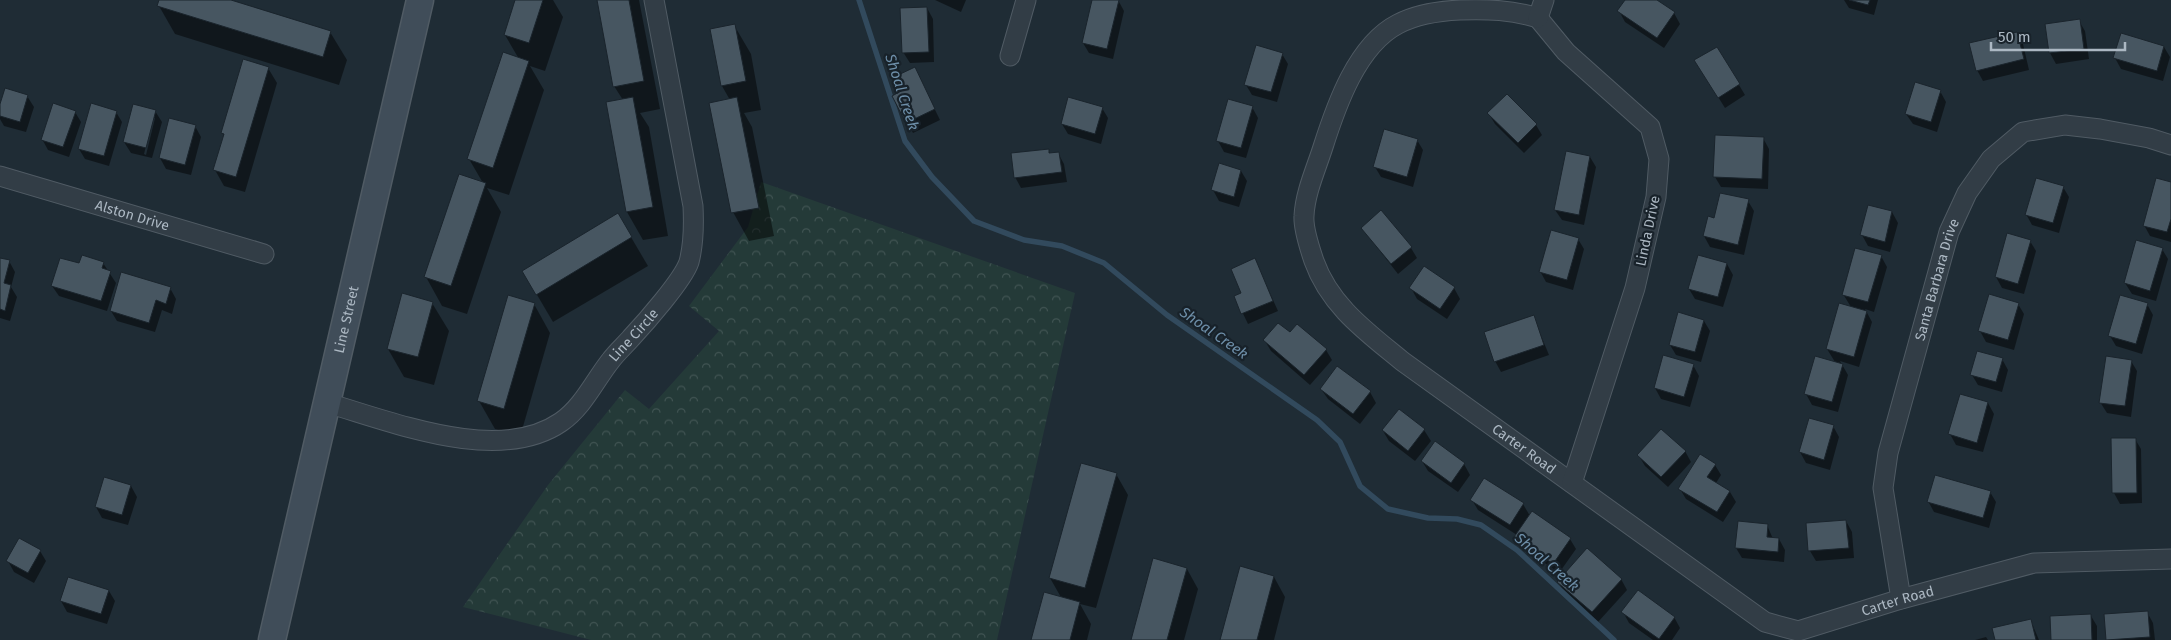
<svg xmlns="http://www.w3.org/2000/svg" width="2171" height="640" viewBox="0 0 2171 640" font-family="'Fira Sans',sans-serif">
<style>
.park{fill:url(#park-crowns)}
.shadow{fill:#0007;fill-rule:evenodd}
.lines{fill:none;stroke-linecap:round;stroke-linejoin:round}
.stream{stroke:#324a5d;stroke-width:5.5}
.building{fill:#475661;stroke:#1a242c}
.street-casing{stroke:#505b64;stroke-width:21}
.secondary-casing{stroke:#505b64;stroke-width:29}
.street{stroke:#323d46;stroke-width:19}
.secondary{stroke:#404d59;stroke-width:26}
.labels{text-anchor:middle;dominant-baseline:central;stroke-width:4.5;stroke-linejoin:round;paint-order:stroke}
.street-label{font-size:14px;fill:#acb8c3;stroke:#18222a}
.water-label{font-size:15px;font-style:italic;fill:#6d8ea8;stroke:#18222a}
</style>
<defs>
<pattern id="park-crowns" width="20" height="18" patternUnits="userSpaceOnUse" patternTransform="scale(1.25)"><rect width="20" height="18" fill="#243a38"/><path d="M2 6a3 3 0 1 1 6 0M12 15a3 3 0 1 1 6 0" fill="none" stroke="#415453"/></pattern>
</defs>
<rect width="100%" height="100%" fill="#1f2c35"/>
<polygon class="park" points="761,182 1075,293 997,640 591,640 463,607 548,485 625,390 649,409 719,331 689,306 748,227"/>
<g class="shadow">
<polygon points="160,0 227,0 330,32 347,60 339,85 175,34 159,6"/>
<polygon points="516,0 553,0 563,17 545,71 530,66 544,90 509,195 487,188 501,212 467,314 442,306 426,277 483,183 469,159 519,59 505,35"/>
<polygon points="598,0 639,0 660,109 640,113 649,127 668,236 643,240 627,212 623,100 614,86"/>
<polygon points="935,0 966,0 961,12"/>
<polygon points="1094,0 1118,0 1124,11 1113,59 1089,53 1083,43"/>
<polygon points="1626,0 1654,0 1674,13 1680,24 1664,48 1625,22 1619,11"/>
<polygon points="1844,0 1878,0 1874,15 1849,8"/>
<polygon points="927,8 933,19 934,62 910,63 903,52"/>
<polygon points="2079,21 2085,31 2089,59 2056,64 2050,53 2046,25"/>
<polygon points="734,25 751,54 761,110 744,113 752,127 774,236 749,241 733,212 730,100 722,86"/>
<polygon points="2017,33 2023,44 2029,70 1983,81 1977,70"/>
<polygon points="2164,47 2170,57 2163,81 2121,69 2115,58"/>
<polygon points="1282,54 1288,64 1277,102 1252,95 1246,85"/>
<polygon points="268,68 277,83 245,192 224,186 215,170 225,137 222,133"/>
<polygon points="1702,71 1739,85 1745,95 1725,108"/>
<polygon points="920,79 940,120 913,133 894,96"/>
<polygon points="1940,91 1946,102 1937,132 1913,124 1906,114"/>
<polygon points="27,96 34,107 26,132 4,126 0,119 0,108"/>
<polygon points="1252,107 1258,118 1246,158 1224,152 1218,141"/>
<polygon points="1102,108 1108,118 1101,144 1068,134 1062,124"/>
<path d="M155 111 162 122 152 158 131 153 124 142ZM153 118H155L146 155 144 154Z"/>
<polygon points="75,112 81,122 69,157 48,150 42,139"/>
<polygon points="116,112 122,122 109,166 85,159 79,149"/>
<polygon points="1489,114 1536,125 1542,135 1524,153 1495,124"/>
<polygon points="195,126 201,137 191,175 166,169 160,158"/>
<polygon points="1763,138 1769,149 1768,189 1721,187 1715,177"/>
<polygon points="1417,140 1423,150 1413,187 1381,177 1375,167"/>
<polygon points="1048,150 1050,154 1058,153 1064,164 1067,182 1021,188 1015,177"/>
<polygon points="1590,157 1596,167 1584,225 1562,220 1555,210"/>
<polygon points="1241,171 1247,181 1239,207 1219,201 1213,190"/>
<polygon points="2171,183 2171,242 2150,236 2144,225"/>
<polygon points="2063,187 2069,197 2059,233 2032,225 2026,214"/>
<polygon points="1748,201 1754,211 1744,255 1710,247 1704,236 1715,219"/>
<polygon points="1892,212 1898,223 1890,252 1868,246 1862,235"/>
<polygon points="618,215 648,266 553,322 523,271"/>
<polygon points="1362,228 1411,248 1417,258 1398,274"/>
<polygon points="1578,239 1584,249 1573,290 1546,282 1540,271"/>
<polygon points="2030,241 2036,251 2024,294 2002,288 1996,277"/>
<polygon points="2162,249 2168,259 2156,301 2132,294 2125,283"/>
<polygon points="1698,256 1727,264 1733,275 1723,307 1695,299 1689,289"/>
<polygon points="1881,256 1887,267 1874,312 1865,309 1872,322 1859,367 1840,361 1848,375 1838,412 1812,405 1806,394 1835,362 1827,349 1851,307 1843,294"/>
<polygon points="0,259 9,261 15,272 11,287 17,297 10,321 0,318"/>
<polygon points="1255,260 1278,311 1248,324 1235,297 1243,294"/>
<polygon points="103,263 116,283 107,311 59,296 52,286 80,265"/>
<polygon points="170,288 176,299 172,314 162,310 155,332 117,321 111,311"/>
<polygon points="1411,288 1454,288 1460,299 1447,319 1417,299"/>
<polygon points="432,303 449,331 434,385 404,377 388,349"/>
<polygon points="534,304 550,333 520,437 495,429 479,401"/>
<polygon points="2018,304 2024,314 2014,350 1986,342 1980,331"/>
<polygon points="2147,304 2153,315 2142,354 2116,346 2110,336"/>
<polygon points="1533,316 1549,355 1501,372 1495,361"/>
<polygon points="1704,321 1710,331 1701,362 1676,355 1670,345"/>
<polygon points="1290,334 1326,350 1332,360 1310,385 1271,351 1265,341"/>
<polygon points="2002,359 2008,370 2002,392 1978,385 1972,375"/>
<polygon points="2131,361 2137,371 2131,417 2107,413 2100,402"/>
<polygon points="1693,365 1699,376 1690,407 1661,399 1655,388"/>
<polygon points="1321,389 1370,392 1376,403 1360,424 1328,399"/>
<polygon points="1988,403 1994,414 1983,452 1956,445 1950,434"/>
<polygon points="1399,410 1424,430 1431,441 1415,461 1389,441 1383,431"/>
<polygon points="1833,426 1839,437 1830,470 1806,463 1800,452"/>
<polygon points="2112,439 2135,439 2141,449 2142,503 2120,504 2114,493"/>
<polygon points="1435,443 1464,464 1470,475 1458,492 1428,471 1422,461"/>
<polygon points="1685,451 1691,462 1668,487 1645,466 1639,456"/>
<polygon points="1715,465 1721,475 1716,483 1730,492 1736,502 1723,522 1686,499 1680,489"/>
<polygon points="1116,474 1128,495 1096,608 1080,604 1091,624 1087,640 1033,640 1062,599 1050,578"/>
<polygon points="131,486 137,497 128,525 102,518 96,507"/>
<polygon points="1990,492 1996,502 1989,528 1934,512 1928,501"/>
<polygon points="1472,500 1523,504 1530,516 1570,539 1576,549 1559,573 1522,547 1516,537 1517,535 1478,510"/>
<polygon points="1846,521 1852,532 1854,558 1816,561 1810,551"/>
<polygon points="1767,525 1773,539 1779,539 1785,550 1784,562 1742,558 1736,548"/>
<polygon points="40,551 46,561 34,583 14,572 8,561"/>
<polygon points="1187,569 1198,589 1184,640 1132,640"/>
<polygon points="1274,577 1285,597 1274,640 1222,640"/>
<polygon points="68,578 109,591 115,601 107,624 67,612 61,601"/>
<polygon points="1621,579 1627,590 1598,622 1564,592 1558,582"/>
<polygon points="1623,612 1674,617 1680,628 1672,640 1653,640 1629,623"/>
<polygon points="2147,612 2153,623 2155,640 2107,640 2105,615"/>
<polygon points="2091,616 2097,626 2097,640 2052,640"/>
<polygon points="2031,621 2039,640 1996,640"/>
<polygon points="1986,637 1988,640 1975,640"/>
</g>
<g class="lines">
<polyline class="stream" points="859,0 905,141 932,177 974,221 1024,240 1062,246 1104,263 1167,315 1317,420 1340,442 1360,486 1388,509 1428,518 1457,519 1481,525 1517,550 1614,640"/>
</g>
<g class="building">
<polygon points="159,0 231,0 331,31 323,57 157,6"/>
<polygon points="515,0 543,0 529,43 504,35"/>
<polygon points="597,0 629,0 644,81 613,87"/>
<polygon points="1092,0 1119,0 1107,49 1082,43"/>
<polygon points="1625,0 1657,0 1675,12 1657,38 1617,11"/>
<polygon points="1849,0 1870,0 1868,5"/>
<polygon points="927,7 929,52 902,53 900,8"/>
<polygon points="2080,19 2084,49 2049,53 2045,24"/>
<polygon points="735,24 746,81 721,86 710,29"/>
<polygon points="2017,32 2024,59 1976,71 1969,43"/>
<polygon points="2121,33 2164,46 2157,71 2113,58"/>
<polygon points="1256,45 1283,53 1271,92 1244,85"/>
<polygon points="1717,47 1740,84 1718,98 1694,60"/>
<polygon points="503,52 529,61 493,168 467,159"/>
<polygon points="243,59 269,67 236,177 213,170 224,134 221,133"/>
<polygon points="915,67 935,109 906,123 892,96 903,90 896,76"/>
<polygon points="1915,82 1941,90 1931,122 1905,114"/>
<polygon points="5,88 28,95 20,122 0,116 0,104"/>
<polygon points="1507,94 1537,124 1518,143 1487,113"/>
<polygon points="633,97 653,207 626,212 606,102"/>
<polygon points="737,97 759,208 731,213 709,103"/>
<polygon points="1068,97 1103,107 1095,134 1061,124"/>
<polygon points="1228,99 1253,106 1241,148 1216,141"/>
<polygon points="53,103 76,111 63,147 41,140"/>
<polygon points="91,103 117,111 104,156 78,149"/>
<polygon points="133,104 156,110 146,148 123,142"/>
<polygon points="169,118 196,125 185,165 159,158"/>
<polygon points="1384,129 1418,139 1407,177 1373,167"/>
<polygon points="1715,135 1764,137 1762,179 1713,177"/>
<polygon points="1049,149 1049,153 1059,152 1062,172 1014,178 1011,153"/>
<polygon points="1566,151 1590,156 1579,215 1554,210"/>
<polygon points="1219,163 1241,170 1234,197 1211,190"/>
<polygon points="459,174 486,183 451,286 424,277"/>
<polygon points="2036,178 2064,186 2053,223 2025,215"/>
<polygon points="2156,178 2171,182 2171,219 2167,232 2143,226"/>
<polygon points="1720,193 1749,199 1738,245 1703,236 1708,216 1714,218"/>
<polygon points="1868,205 1892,211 1885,242 1860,235"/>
<polygon points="1381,210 1412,247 1391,264 1361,228"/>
<polygon points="618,213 632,237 536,295 522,271"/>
<polygon points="1551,230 1579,238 1567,280 1539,272"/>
<polygon points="2007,233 2031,240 2018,284 1995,277"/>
<polygon points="2136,240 2163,248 2150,291 2124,283"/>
<polygon points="1855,248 1882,255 1868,302 1842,295"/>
<polygon points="82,255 104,262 102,268 111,271 101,301 51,286 60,258 79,263"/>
<polygon points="1698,255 1727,263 1718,297 1688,289"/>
<polygon points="0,258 10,260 4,283 11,285 5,311 0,309"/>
<polygon points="1255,258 1273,301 1241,314 1234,296 1241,293 1231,269"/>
<polygon points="1424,266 1455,287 1440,309 1409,288"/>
<polygon points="121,272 171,287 166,304 156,300 149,323 110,311"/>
<polygon points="402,293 433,302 418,357 387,349"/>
<polygon points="1989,294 2019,303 2008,340 1978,331"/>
<polygon points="508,295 535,303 504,409 477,401"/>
<polygon points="2120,295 2148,303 2136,344 2108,336"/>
<polygon points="1839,303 1867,311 1854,357 1826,349"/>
<polygon points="1678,312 1704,320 1695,352 1669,345"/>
<polygon points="1534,315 1544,345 1494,362 1484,332"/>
<polygon points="1278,323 1290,332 1297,324 1327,349 1304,375 1263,340"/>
<polygon points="1977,351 2003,358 1996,382 1970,375"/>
<polygon points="1663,355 1694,364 1684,397 1654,388"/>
<polygon points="1815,356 1843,364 1832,402 1804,394"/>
<polygon points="2106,356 2132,360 2125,406 2099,403"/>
<polygon points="1337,366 1371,391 1353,414 1320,389"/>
<polygon points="1960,394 1988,402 1977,443 1948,434"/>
<polygon points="1399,409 1425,429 1408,451 1382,430"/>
<polygon points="1809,418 1834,425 1824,460 1799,452"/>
<polygon points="1661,429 1686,451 1661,477 1637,455"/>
<polygon points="2111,438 2136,438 2137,493 2112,493"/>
<polygon points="1435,441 1465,463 1451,483 1421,461"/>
<polygon points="1700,454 1716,464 1707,477 1730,491 1717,512 1678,489"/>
<polygon points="1081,463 1117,473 1085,588 1049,578"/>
<polygon points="1935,475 1991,491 1983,518 1927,502"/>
<polygon points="104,477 131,485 122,515 95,507"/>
<polygon points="1484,478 1524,503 1510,525 1470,500"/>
<polygon points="1532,511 1571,538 1553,564 1514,537"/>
<polygon points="1846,520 1849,548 1808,551 1806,523"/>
<polygon points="1738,521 1768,524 1767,537 1779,538 1778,552 1735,548"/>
<polygon points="19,538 41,550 28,573 6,561"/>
<polygon points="1587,548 1622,579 1592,612 1557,582"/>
<polygon points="1153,558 1187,568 1167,640 1131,640"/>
<polygon points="1240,566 1274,576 1257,640 1220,640"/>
<polygon points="68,577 109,590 101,614 60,601"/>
<polygon points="1638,590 1675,617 1659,639 1621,612"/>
<polygon points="1044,592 1080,602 1070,640 1031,640"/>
<polygon points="2148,611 2150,637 2106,640 2104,614"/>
<polygon points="2091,614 2092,640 2051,640 2050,616"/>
<polygon points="2031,619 2036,640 1995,640 1992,628"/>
</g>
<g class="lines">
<g class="street-casing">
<g id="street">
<path id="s1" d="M1538 18C1512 10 1488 9 1460 10 1439 11 1417 14 1398 24 1357 45 1336 106 1323 147 1316 169 1305 193 1304 216 1303 229 1310 249 1314 261 1330 306 1367 332 1402 361L1765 622 1798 631 1901 599 2034 563 2171 559"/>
<polyline points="1538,18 1566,52 1650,127 1659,159 1656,197 1635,288 1572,483"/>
<polyline points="1538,18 1544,0"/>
<polyline points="1010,56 1026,0"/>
<path id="s2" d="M0 176 264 254"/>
<path id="s3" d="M327 403C393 422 499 465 561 422 583 407 595 380 611 360 617 352 625 345 631 338 645 323 683 280 689 262 694 243 694 226 693 206L654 0"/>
<path id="s4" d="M1901 599 1883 488 1888 453 1949 232 1967 193 1991 159 2023 132 2065 125 2100 129 2149 138 2171 145"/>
</g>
</g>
<g class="secondary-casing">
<g id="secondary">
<path id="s5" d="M272 640 420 0"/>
</g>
</g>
<use href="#street" class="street"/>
<use href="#secondary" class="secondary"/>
</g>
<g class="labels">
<g class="street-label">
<text stroke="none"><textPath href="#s2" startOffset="138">Alston Drive</textPath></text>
<text transform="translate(1648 231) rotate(-78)">Linda Drive</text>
<text stroke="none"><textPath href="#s4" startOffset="328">Santa Barbara Drive</textPath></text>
<text stroke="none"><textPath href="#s5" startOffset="329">Line Street</textPath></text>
<text stroke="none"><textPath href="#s3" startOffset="356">Line Circle</textPath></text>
<text stroke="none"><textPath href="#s1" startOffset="694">Carter Road</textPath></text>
<text stroke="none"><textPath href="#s1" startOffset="1129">Carter Road</textPath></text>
</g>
<g class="water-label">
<text transform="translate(902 92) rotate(72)">Shoal Creek</text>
<text transform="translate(1214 333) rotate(35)">Shoal Creek</text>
<text transform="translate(1547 562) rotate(41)">Shoal Creek</text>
</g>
</g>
<path d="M1991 42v8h134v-8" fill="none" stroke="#acb8c3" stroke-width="2.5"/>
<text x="1998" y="42" font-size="15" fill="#acb8c3" stroke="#18222a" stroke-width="4" paint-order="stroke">50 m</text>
</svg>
